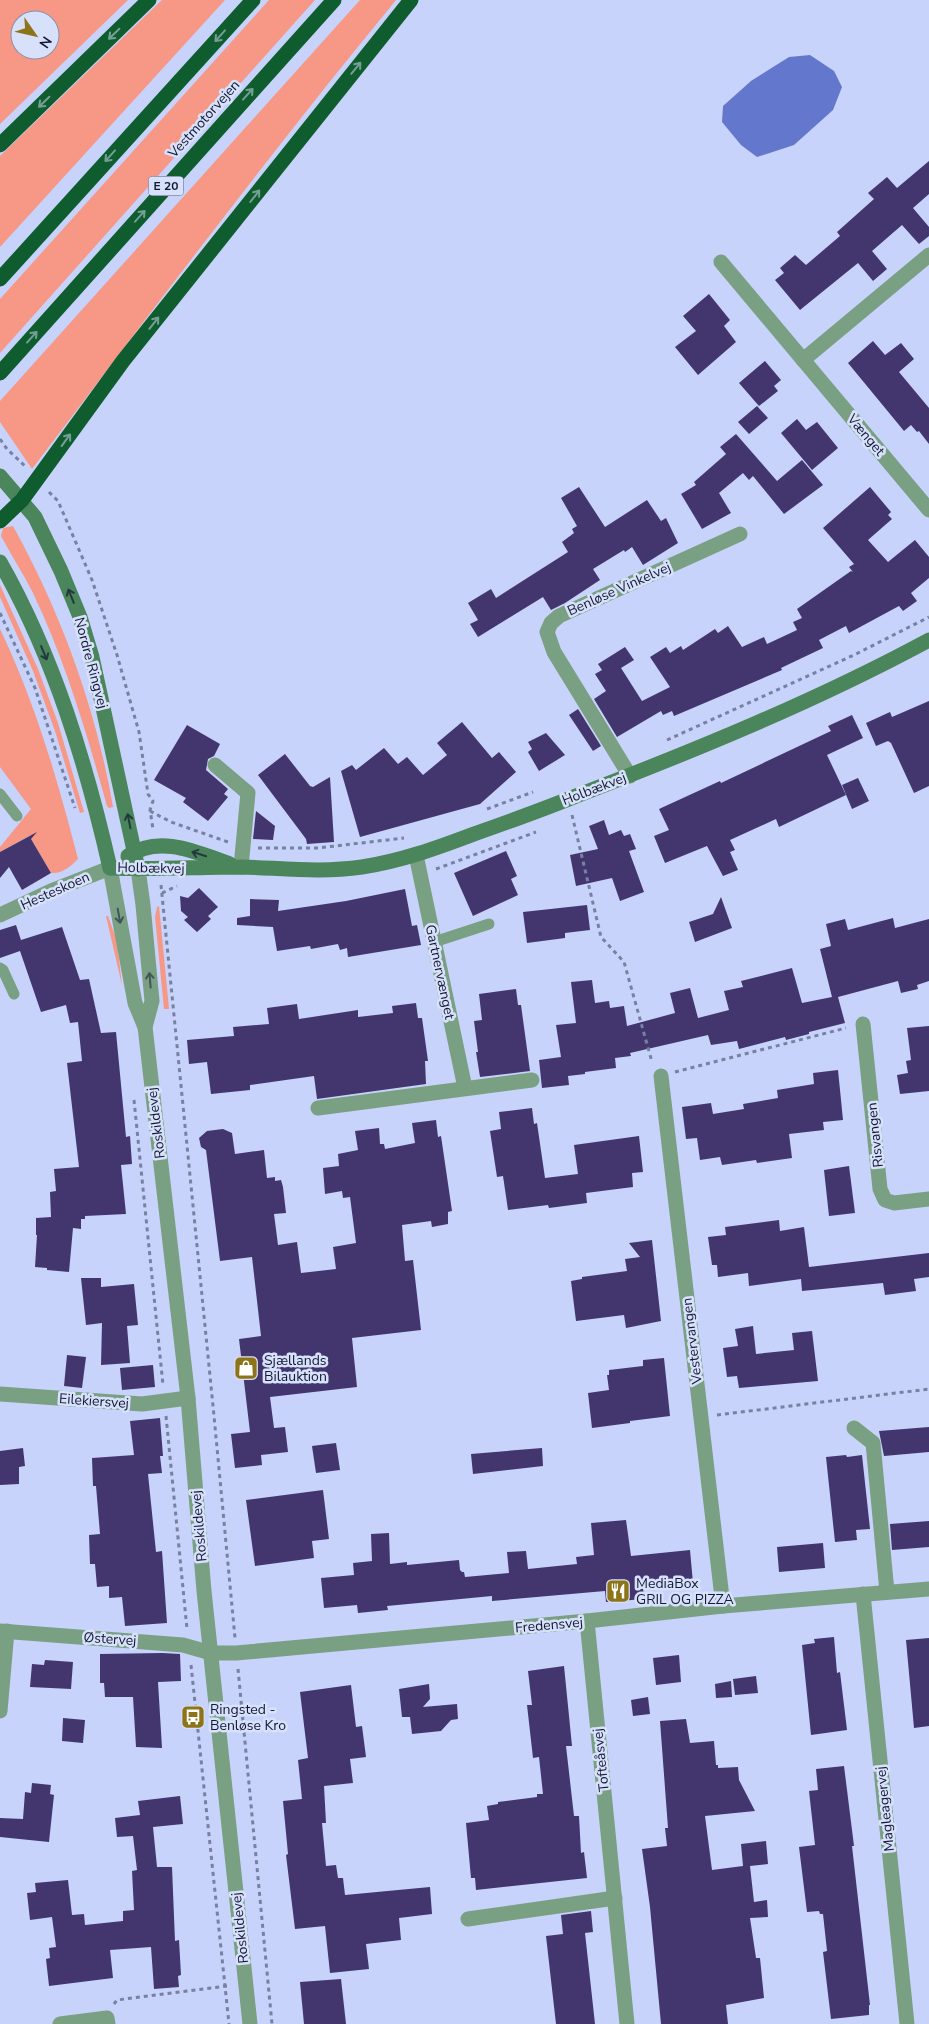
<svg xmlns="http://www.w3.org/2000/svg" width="929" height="2024" viewBox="0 0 929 2024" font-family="'Nunito Sans',sans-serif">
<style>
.green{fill:#f79785;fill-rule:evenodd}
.water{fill:#6378cc}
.building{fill:#43366e}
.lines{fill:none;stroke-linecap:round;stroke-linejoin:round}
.path{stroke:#7781a1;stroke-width:3;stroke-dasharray:4 4;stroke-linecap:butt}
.service{stroke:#7aa083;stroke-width:11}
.minor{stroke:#7aa083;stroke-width:15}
.tertiary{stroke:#7aa083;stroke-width:15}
.secondary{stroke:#4b855b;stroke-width:15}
.motorway{stroke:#0f5d2f;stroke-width:15}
.oneway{stroke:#749f95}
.oneway2{stroke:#24393e}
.oneway3{stroke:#415656}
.labels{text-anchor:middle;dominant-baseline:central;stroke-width:5;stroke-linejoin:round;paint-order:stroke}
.shield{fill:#d8e1fb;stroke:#4e556e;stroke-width:1}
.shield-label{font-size:12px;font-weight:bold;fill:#131931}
.street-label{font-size:14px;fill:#131931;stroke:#d8e1fb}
.poi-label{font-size:14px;fill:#131931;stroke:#d8e1fb;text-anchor:start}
</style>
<rect width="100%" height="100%" fill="#c7d3fa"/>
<g class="green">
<path d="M0 0H128L0 124ZM20 20H50V50H20Z"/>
<polygon points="162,0 225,0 0,247 0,156"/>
<polygon points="269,0 315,0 0,353 0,299"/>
<path d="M360 0H396C270 153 152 311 32 469L0 422V401Z"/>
<path d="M13 526C61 613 96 708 113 807L109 808 107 806C87 734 65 660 33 593 23 573 11 555 1 536L3 528Z"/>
<polygon points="0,585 38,669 58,723 84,812 80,813 55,731 33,671 0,597"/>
<path d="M0 629C35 702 58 781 78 859 70 867 62 874 51 873L29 836 0 852V847L31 809 0 767Z"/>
<polygon points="159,906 169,1009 164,1009 155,917 157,907"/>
<polygon points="106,916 108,916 117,941 122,985"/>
</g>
<polygon class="water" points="810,55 834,71 842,87 833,110 794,145 757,157 741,145 722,122 723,106 751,81 789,57"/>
<g class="building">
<polygon points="929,161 929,194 913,208 929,227 929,236 919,244 902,225 872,251 887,269 873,281 858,263 800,310 775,280 784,273 780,268 795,255 806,265 840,236 837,232 874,199 868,193 887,177 897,188"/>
<polygon points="709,294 730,320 724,326 736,342 698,375 675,347 696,331 683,316"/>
<polygon points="873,341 885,355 901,343 914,359 899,372 929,408 929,444 919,431 917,432 911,425 904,431 848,363"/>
<polygon points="765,361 781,380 774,386 778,391 759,406 739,383"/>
<polygon points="757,406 768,418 749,434 738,422"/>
<polygon points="797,419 806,430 817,422 838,448 812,470 781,433"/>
<polygon points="736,434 777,481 802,460 823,485 784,514 753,476 749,480 743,473 719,493 731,513 702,529 681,494 696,485 694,482 726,454 720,447"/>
<polygon points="579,487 605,527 647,500 661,521 666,518 678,543 643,565 632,547 625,552 624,550 593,569 600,580 565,603 551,610 543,597 478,637 470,624 478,620 468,603 491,589 496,598 568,552 562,542 574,533 572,529 577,526 561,498"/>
<polygon points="870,487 891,512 888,515 892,519 868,540 888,562 915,540 929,557 929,578 911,593 917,601 903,611 899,606 849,633 846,626 819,640 823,648 781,668 782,670 674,716 672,711 663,715 661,711 617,737 594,699 606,691 595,674 602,670 598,664 625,647 634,660 621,668 642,701 670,687 650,657 666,647 670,653 681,646 683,650 715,629 718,633 728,626 742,647 764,637 767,644 797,630 793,622 802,618 797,609 851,571 853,572 849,567 854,564 823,528"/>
<polygon points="929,701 929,786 914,793 891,743 888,741 876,746 866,723 890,712 892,717"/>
<polygon points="578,709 601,746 593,751 569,715"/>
<polygon points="852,715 863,738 827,755 846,795 779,827 776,819 730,840 735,850 730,852 738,870 723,876 707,846 665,863 654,836 669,830 659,809 720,781 721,783 831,731 828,726"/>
<polygon points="462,722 492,758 499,752 516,772 480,804 360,837 341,771 352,765 356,770 384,748 398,764 407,757 423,775 447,755 437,743"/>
<polygon points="187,725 220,744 214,756 208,759 206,770 228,789 224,794 228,797 208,821 183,802 186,798 154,780"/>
<polygon points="546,733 565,755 539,771 528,752 532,749 528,742"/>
<polygon points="285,754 310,786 313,787 330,777 334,842 307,844 306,839 258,775"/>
<polygon points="858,778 869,801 852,809 842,785"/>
<polygon points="256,811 275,826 273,840 253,839"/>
<polygon points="604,820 609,835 621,830 624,836 630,834 636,849 629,851 644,892 620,901 612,878 576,886 570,855 598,849 589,826"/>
<polygon points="37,832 31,839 51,873 22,890 9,867 0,878 0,852"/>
<polygon points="506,851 517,876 511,879 518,895 473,916 454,873"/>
<polygon points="199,888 218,907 208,916 211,919 197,932 184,920 188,917 181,911 180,896 188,898"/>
<polygon points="405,889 412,926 417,925 421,945 348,957 347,948 340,950 338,944 311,949 310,946 277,951 273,927 237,925 237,918 250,916 250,899 279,900 278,911 346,901"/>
<polygon points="721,897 732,928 695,942 689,922 713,914"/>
<polygon points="587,905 590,930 565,933 565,938 527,943 523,912"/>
<polygon points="893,918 895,928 929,919 929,981 917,985 918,989 901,993 898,981 838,997 845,1023 809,1032 809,1034 786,1040 785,1037 739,1049 737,1041 711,1045 708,1035 630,1053 631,1056 615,1058 616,1068 585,1072 585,1074 568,1076 569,1085 542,1088 539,1060 561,1057 556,1025 576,1023 571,982 592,980 595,1003 609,1001 610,1008 624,1006 627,1026 675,1013 670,993 690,988 698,1018 729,1010 724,991 743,987 741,981 792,968 802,1003 832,997 820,949 831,946 826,924 845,919 848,930"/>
<polygon points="16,925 21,940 62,927 80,980 89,979 101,1033 116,1032 126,1137 130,1136 132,1164 121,1165 126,1214 85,1216 85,1219 81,1219 81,1229 73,1228 69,1272 47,1270 47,1268 35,1267 37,1235 36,1235 36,1218 51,1217 50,1192 56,1191 54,1169 79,1167 67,1063 82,1061 78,1022 70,1023 66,1005 41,1012 20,951 0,958 0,930"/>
<polygon points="516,989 518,1005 521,1005 530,1071 480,1077 476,1052 478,1052 474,1021 482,1020 479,994"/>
<polygon points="416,1003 418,1018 422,1018 428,1061 425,1061 426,1084 317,1099 314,1076 250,1085 250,1090 211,1094 207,1062 189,1064 187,1040 234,1036 233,1027 269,1024 267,1008 297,1004 299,1019 358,1010 358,1017 393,1013 392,1006"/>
<polygon points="929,1026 929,1091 900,1094 897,1075 908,1073 906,1061 911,1060 907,1028"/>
<polygon points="838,1070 843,1120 823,1122 824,1130 789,1134 792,1158 757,1163 756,1160 722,1165 720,1157 700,1160 697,1138 686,1139 682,1107 711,1103 713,1114 744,1109 743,1104 778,1098 777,1090 814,1084 813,1073"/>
<polygon points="532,1108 534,1124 537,1123 545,1178 578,1174 574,1145 639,1136 643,1172 632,1173 633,1187 586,1193 587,1203 549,1208 548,1205 508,1210 503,1176 497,1177 490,1131 501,1129 499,1112"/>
<polygon points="436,1120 438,1137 441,1136 452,1211 448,1212 448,1224 432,1227 431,1221 402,1225 405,1261 413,1260 421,1330 352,1338 357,1387 270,1397 274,1428 285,1427 288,1452 261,1455 262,1465 235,1468 231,1434 250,1432 239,1339 261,1336 252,1257 220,1261 206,1150 201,1147 199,1138 207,1131 223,1129 232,1133 235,1154 264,1150 267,1178 275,1177 275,1181 281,1180 283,1187 286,1213 274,1214 278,1245 297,1242 301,1273 336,1269 333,1247 356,1243 350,1197 343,1198 342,1191 325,1194 323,1168 339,1166 338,1154 358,1150 355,1131 379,1128 380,1144 384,1144 385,1149 415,1143 412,1123"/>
<polygon points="849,1166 855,1213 829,1216 824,1170"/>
<polygon points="779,1220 780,1231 804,1227 809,1267 929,1253 929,1277 914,1279 916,1291 885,1295 883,1283 802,1291 801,1279 749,1286 748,1273 718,1277 717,1265 712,1265 708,1237 726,1235 725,1227"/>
<polygon points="652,1240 661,1321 626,1328 624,1315 576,1321 571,1281 582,1279 582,1277 627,1271 625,1259 640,1257 629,1243"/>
<polygon points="81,1278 101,1278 101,1287 134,1284 138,1325 127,1326 130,1363 101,1365 102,1323 86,1325"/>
<polygon points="753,1326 756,1354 794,1350 792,1333 812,1331 818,1381 739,1388 737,1376 727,1377 723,1348 738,1346 735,1329"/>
<polygon points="67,1355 86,1357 82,1388 64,1386"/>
<polygon points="664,1358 670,1416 630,1421 630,1423 592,1428 588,1393 609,1390 607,1375 609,1375 609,1370 643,1366 643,1360"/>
<polygon points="153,1365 155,1387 122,1390 120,1368"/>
<polygon points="160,1418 163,1456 160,1456 162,1473 148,1474 156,1552 162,1551 167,1623 125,1626 122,1597 109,1598 109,1586 97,1587 95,1564 90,1564 89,1535 100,1534 96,1486 93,1486 92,1458 134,1455 130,1421"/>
<polygon points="929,1427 929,1452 884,1456 879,1431"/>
<polygon points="336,1443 340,1470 316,1473 312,1446"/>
<polygon points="23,1448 25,1466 19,1467 19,1484 0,1485 0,1451"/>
<polygon points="542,1448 543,1466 473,1474 471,1454"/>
<polygon points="846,1455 847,1457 862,1455 870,1529 856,1530 857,1540 835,1542 826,1457"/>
<polygon points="323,1490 329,1539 312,1541 314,1558 255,1566 246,1500"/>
<polygon points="626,1520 631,1556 690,1550 693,1583 643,1588 644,1599 606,1602 605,1591 492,1601 492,1596 387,1606 388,1610 358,1613 357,1605 324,1608 321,1578 354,1575 353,1563 372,1561 371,1534 389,1533 390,1564 407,1562 407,1565 459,1560 460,1570 462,1572 464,1572 465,1577 509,1573 507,1552 526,1551 528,1569 577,1564 576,1557 594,1555 591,1523"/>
<polygon points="929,1521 929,1547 892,1550 890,1524"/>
<polygon points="823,1543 825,1568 779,1572 777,1547"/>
<polygon points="834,1637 837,1673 840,1672 847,1730 811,1735 802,1645 815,1643 814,1639"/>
<polygon points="929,1638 929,1726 914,1728 906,1640"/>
<polygon points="162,1653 180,1654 181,1681 158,1682 162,1748 136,1747 133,1697 105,1697 104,1683 100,1683 100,1654"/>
<polygon points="679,1655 681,1682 656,1685 653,1658"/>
<polygon points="45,1660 73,1662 71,1689 30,1687 32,1664 44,1665"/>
<polygon points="564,1666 572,1746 566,1746 574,1816 579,1816 581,1853 584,1852 587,1878 476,1890 475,1878 471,1878 466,1823 489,1820 487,1806 498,1804 498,1802 537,1797 537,1794 543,1794 539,1757 533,1758 527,1705 532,1705 528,1671"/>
<polygon points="756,1676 758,1693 735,1695 733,1679"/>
<polygon points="731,1681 732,1697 716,1698 715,1684"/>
<polygon points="429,1684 430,1699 423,1707 457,1704 458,1719 451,1720 441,1731 412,1734 410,1717 402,1717 399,1689"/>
<polygon points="351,1685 356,1727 362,1726 366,1757 350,1759 353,1783 324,1786 326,1823 322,1823 326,1866 336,1865 338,1878 343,1878 345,1895 430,1887 432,1914 399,1918 401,1940 366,1944 369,1969 330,1973 325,1926 295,1929 286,1855 288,1854 283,1801 302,1799 298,1760 308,1758 300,1692"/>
<polygon points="648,1697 650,1714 633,1716 631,1700"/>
<polygon points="63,1718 85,1720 83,1743 62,1741"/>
<polygon points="686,1719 690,1743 714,1741 716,1765 718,1765 718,1768 738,1767 739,1780 755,1811 705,1816 712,1870 743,1866 741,1844 766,1841 768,1864 750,1866 754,1902 767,1900 768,1917 750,1918 756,1958 760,1958 764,1998 726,2005 728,2024 661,2024 650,1907 642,1849 667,1846 665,1828 668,1828 660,1721"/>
<polygon points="844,1766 854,1846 852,1846 870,2005 869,2005 869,2015 831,2019 823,1952 827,1951 823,1914 820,1914 819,1911 807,1912 799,1847 815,1845 809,1791 818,1790 816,1769"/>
<polygon points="32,1783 51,1785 50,1794 54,1795 49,1842 0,1837 0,1818 23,1819 25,1792 31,1793"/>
<polygon points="180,1796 183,1824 153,1827 157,1867 172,1867 175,1941 179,1940 181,1975 178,1976 179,1987 154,1989 151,1947 110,1950 113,1978 49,1986 46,1959 50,1958 49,1948 56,1947 52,1917 30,1920 27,1893 36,1892 35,1883 68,1880 72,1915 84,1914 85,1925 123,1921 123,1911 134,1910 132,1871 137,1870 133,1836 117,1837 115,1818 140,1815 138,1801"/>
<polygon points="591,1911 593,1932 585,1933 595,2024 556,2024 546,1936 563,1934 561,1915"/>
<polygon points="341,1979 346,2024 304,2024 300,1982"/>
</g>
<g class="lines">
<g class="path">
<polyline points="0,439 7,449 26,467"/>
<polyline points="49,492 58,501 92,580 117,655 139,732 148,794 153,801 150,810 153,829"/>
<polyline points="0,613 35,688 75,808"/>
<polyline points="667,740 854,655 929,617"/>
<polyline points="487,809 533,792"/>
<polyline points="150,811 171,822 228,842"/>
<polyline points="572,815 601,937 624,962 652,1062"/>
<polyline points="258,848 318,848 404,838"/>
<polyline points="436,869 536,832"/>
<polyline points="161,885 214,1416 235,1638"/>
<polyline points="162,893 177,886"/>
<polyline points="675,1072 846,1028"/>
<polyline points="134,1100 163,1385"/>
<polyline points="717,1415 929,1389"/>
<polyline points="166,1416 187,1629"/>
<polyline points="191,1665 229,2024"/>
<polyline points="238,1669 272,2024"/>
<polyline points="114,2004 117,2000 227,1986"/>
</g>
<g class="service">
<polyline points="0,794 17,816"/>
<polyline points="434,942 489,924"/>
<polyline points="0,968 3,970 14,994"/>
</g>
<g class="minor">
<polyline points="721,262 929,510"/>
<polyline points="803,360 929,255"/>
<polyline points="215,765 248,793 241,867"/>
<polyline points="630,776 554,652 547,632 551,623 559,616 740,534"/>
<polyline points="416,855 465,1088"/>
<polyline points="0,915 51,891 110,868"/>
<polyline points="863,1024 880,1189 885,1200 894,1203 929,1199"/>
<polyline points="661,1076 723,1606"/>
<polyline points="318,1108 532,1080"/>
<polyline points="0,1394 142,1404 188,1398"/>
<polyline points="854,1428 873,1443 887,1592"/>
<polyline points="863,1594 907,2024"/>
<polyline points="587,1621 627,2024"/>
<polyline points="0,1631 183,1645 211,1653 236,1653 587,1621 723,1606 929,1589"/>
<polyline points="0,1711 7,1631"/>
<polyline points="468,1919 615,1898"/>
<polyline points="60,2024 107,2018 108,2024"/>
</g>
<g class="tertiary">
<polyline points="110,868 135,1003 145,1027 188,1398 204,1591 250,2024"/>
<polyline points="138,869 143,905 152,1001 145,1027"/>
</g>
<g class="secondary">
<polyline points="0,476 35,517 61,571 80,617 92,657 138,869"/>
<path d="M0 562C54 657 86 763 110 868"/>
<path d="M128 856C160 834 198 853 230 864"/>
<path d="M110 868C154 870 197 867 241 867 281 868 321 873 362 867 401 861 437 848 474 834 508 822 542 810 576 796 696 750 816 701 929 640"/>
</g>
<g class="motorway">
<polyline points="0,145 149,0"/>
<polyline points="0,279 253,0"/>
<polyline points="0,373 334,0"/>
<polyline points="0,521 22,500 123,361 411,0"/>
</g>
</g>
<defs><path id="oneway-shaft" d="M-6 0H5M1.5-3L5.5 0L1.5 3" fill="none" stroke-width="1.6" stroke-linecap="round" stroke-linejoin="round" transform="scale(1.25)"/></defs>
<g class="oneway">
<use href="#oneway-shaft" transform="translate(114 34) rotate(136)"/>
<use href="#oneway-shaft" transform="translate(220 36) rotate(132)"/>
<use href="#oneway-shaft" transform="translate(356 68) rotate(-51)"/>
<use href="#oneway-shaft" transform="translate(248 94) rotate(-48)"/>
<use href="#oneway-shaft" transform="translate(44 102) rotate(136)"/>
<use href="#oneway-shaft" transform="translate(110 156) rotate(132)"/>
<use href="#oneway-shaft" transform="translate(255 196) rotate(-52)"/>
<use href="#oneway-shaft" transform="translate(140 216) rotate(-48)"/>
<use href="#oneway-shaft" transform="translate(154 323) rotate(-52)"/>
<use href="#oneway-shaft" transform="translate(32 337) rotate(-48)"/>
<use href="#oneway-shaft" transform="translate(66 440) rotate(-54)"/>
</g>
<g class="oneway2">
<use href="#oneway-shaft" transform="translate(71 596) rotate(-112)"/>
<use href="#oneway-shaft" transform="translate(44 653) rotate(67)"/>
<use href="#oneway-shaft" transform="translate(129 821) rotate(-101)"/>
<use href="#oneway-shaft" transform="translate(199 854) rotate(-162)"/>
</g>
<g class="oneway3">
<use href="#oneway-shaft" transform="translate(119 916) rotate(80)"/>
<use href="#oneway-shaft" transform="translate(150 980) rotate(-95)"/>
</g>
<defs>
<g id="shop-square" transform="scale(1.25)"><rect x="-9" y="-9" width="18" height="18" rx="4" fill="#8e7418" stroke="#d8e1fb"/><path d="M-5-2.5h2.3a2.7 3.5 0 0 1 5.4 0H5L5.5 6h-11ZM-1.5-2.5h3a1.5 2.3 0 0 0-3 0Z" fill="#fff"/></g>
<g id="restaurant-square" transform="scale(1.25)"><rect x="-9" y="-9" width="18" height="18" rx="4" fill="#8e7418" stroke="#d8e1fb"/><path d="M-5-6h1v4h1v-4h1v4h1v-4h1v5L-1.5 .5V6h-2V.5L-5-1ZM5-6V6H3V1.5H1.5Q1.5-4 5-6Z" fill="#fff"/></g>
<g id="bus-square" transform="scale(1.25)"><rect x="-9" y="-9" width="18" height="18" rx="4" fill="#8e7418" stroke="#d8e1fb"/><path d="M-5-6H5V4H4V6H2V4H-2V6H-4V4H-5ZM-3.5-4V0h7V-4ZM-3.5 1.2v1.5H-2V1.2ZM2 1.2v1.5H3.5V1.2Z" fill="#fff"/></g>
</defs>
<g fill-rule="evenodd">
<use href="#shop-square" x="246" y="1368"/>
<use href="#restaurant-square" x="618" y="1591"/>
<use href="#bus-square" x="193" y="1717"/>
</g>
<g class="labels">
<rect class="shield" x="148.5" y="176.5" width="35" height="19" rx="4"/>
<g class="shield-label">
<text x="166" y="186">E 20</text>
</g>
<g class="street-label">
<text transform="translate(204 119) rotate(-48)">Vestmotorvejen</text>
<text transform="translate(866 435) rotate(50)">Vænget</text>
<text transform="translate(619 589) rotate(-24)">Benløse Vinkelvej</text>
<text transform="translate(91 663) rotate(75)">Nordre Ringvej</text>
<text transform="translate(594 789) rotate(-21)">Holbækvej</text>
<text transform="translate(151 868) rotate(1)">Holbækvej</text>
<text transform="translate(55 891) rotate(-24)">Hesteskoen</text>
<text transform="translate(440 972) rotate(78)">Gartnervænget</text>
<text transform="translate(156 1123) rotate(-97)">Roskildevej</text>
<text transform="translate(875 1135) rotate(-96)">Risvangen</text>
<text transform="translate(692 1341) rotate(-97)">Vestervangen</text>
<text transform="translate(94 1401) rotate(4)">Eilekiersvej</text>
<text transform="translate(199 1526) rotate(-95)">Roskildevej</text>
<text transform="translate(549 1625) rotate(-5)">Fredensvej</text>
<text transform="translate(110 1639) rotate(4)">Østervej</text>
<text transform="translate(601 1760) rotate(-96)">Tofteåsvej</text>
<text transform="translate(885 1809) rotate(-96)">Magleagervej</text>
<text transform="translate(240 1928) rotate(-96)">Roskildevej</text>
</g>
<g class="poi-label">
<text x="264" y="1360">Sjællands<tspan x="264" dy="16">Bilauktion</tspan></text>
<text x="636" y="1583">MediaBox<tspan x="636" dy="16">GRIL OG PIZZA</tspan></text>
<text x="210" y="1709">Ringsted -<tspan x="210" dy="16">Benløse Kro</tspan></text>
</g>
</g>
<g transform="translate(35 35) rotate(124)"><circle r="24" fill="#d8e1fb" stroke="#8991aa"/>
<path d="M0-4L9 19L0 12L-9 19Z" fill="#8e7418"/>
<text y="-8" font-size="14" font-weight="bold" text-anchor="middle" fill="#131931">N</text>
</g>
</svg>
